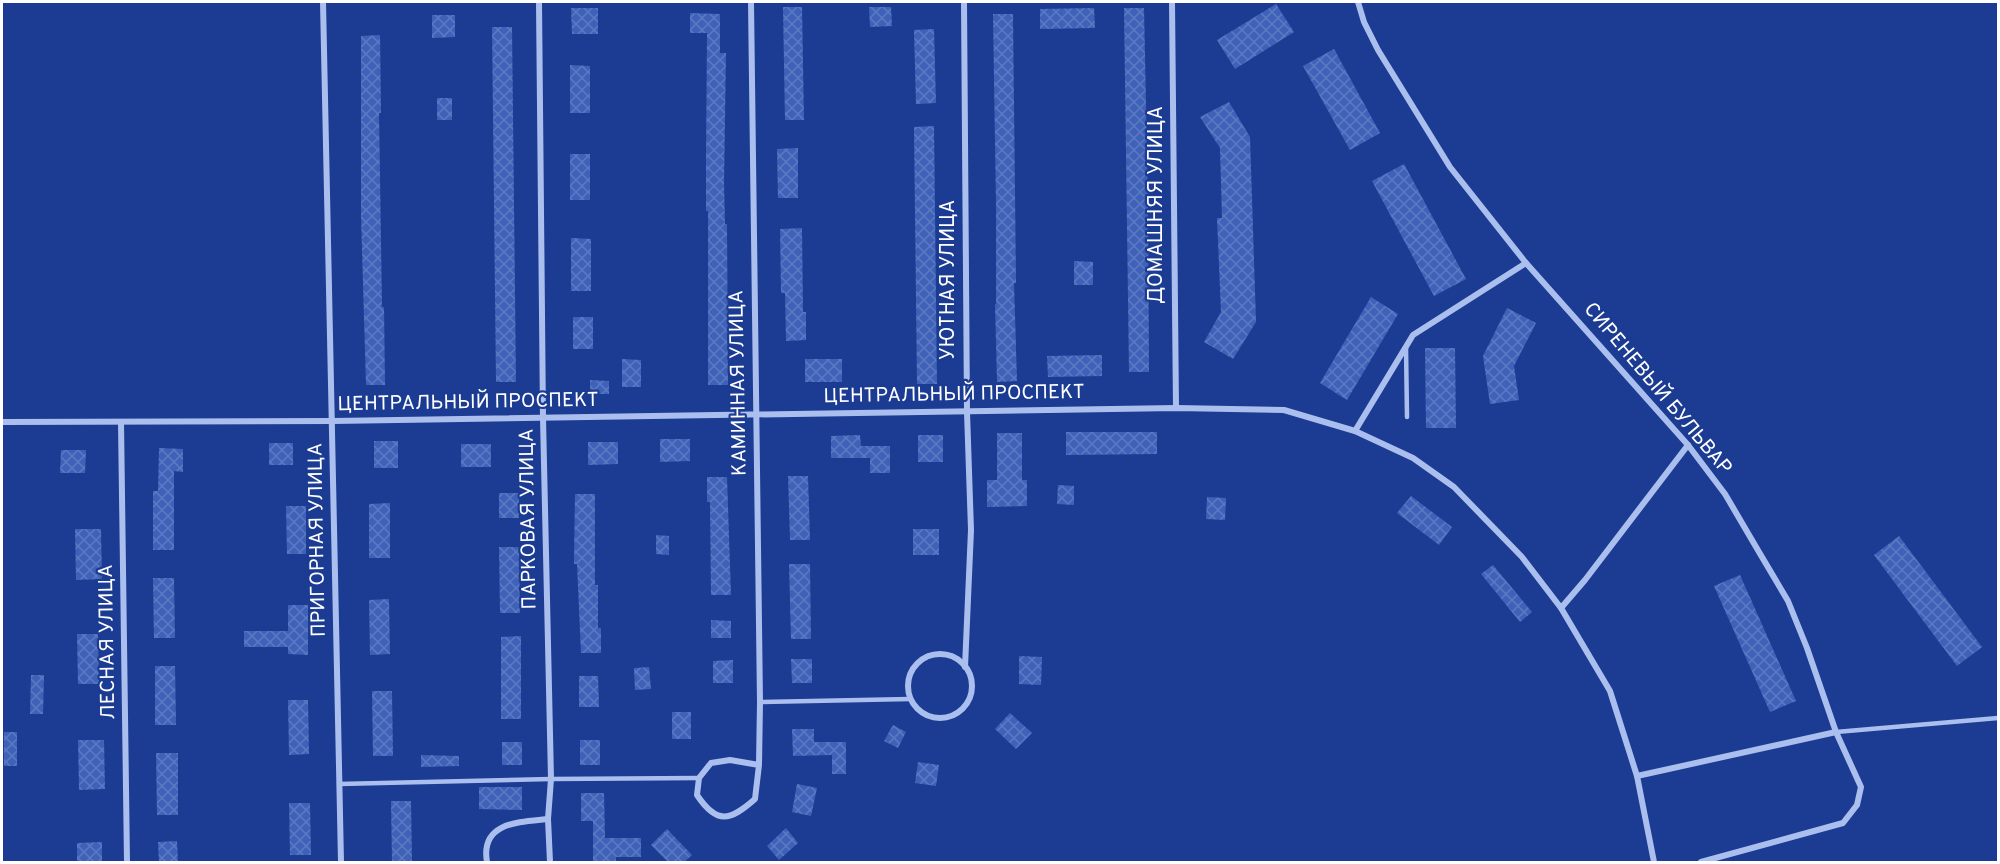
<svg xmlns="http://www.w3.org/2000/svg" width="2000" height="864" viewBox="0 0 2000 864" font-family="Overpass,sans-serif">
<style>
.building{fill:url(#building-cross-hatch)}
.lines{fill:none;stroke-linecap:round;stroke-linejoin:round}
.lane{stroke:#abbfef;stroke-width:4.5}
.street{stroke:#abbfef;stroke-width:6}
.labels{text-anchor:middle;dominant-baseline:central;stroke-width:4.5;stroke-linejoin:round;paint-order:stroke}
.street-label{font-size:20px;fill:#fff;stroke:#1b3c92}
</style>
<defs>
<pattern id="building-cross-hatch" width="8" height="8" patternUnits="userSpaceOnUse" patternTransform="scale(1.5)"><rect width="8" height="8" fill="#3f62b8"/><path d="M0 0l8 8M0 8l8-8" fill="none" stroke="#5c7ac3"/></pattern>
</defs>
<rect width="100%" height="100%" fill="#1b3c92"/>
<g class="building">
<polygon points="1276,4 1294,32 1235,69 1217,40"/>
<polygon points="783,7 802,7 804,120 785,120"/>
<polygon points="869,7 891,7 892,26 870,27"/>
<polygon points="571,8 598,8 598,34 572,34"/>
<polygon points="1094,8 1095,28 1040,29 1040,9"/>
<polygon points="1124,8 1144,8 1148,199 1149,372 1129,372"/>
<polygon points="690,13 720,14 720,53 726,53 724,184 725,224 727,224 728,385 708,385 708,211 706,211 706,164 707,33 690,33"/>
<polygon points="993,14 1013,14 1016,283 1014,283 1017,381 997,382 995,304 996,304 996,206"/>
<polygon points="432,15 455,15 455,37 432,38"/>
<polygon points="492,27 512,27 516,382 496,382"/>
<polygon points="934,29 936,103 916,104 914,30"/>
<polygon points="380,35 381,113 379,113 382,307 384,307 385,385 366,385 361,216 361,36"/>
<polygon points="1334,49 1380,133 1350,150 1303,66"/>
<polygon points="570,65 590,66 590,113 570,113"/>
<rect x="437" y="98" width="15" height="22"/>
<polygon points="1229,102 1250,137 1256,322 1233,359 1204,342 1221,312 1217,218 1222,218 1220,148 1200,117"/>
<polygon points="934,126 937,384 917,384 914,127"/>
<polygon points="798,148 798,198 778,198 777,149"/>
<rect x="570" y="154" width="20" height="46"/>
<polygon points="1404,164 1466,279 1434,296 1372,181"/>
<polygon points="802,228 803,312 806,312 806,340 786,341 785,293 781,293 780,229"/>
<polygon points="571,238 591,239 591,291 571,291"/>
<polygon points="1074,261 1093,262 1093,285 1074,285"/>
<polygon points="1371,297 1398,314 1347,400 1320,383"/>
<polygon points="1507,308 1536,323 1514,366 1519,400 1490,404 1483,356"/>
<rect x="573" y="317" width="20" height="32"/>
<polygon points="1425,348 1455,348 1456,428 1426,428"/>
<polygon points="1102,355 1102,376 1048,377 1047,356"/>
<polygon points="622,359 641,360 641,387 622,387"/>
<rect x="805" y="359" width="37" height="23"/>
<polygon points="590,380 609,381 609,394 590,394"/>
<polygon points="1066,432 1157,432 1157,454 1066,455"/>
<polygon points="997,433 1022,433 1022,480 1027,480 1027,506 987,507 987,480 997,480"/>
<polygon points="860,435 861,446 890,446 890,473 870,473 870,458 831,458 831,436"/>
<rect x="918" y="435" width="25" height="27"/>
<polygon points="660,439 690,439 690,461 660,462"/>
<rect x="374" y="441" width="24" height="27"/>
<polygon points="588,442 618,442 618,464 588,465"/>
<rect x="269" y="443" width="24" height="22"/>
<rect x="461" y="444" width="30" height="23"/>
<polygon points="159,448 183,449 183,472 174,471 174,550 153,550 153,491 158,491"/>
<polygon points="61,450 86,450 85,473 60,473"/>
<polygon points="788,476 808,476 810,540 790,540"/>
<polygon points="707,477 727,477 731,595 711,595 710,502 707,502"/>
<polygon points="1058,485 1074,486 1074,505 1057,504"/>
<rect x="499" y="493" width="20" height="25"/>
<polygon points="575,494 595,494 595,585 598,585 598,628 601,628 601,653 581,653 577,564 574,564"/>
<polygon points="1411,496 1452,527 1439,545 1397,513"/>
<polygon points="1207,497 1226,498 1225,520 1206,519"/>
<polygon points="390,503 390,558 369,558 369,504"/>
<polygon points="286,506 306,506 306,554 287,554"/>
<polygon points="75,529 101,529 102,579 76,580"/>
<rect x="913" y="529" width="26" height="26"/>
<polygon points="656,535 669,536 669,555 656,554"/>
<polygon points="1899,536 1982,647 1957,666 1874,555"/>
<polygon points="499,547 519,547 520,613 500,613"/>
<polygon points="789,564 810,564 811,639 791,639"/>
<polygon points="1493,565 1532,612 1520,622 1481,574"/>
<polygon points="1740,575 1796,701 1770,712 1714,586"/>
<polygon points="153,578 174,578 175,638 154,638"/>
<polygon points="389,599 390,654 370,655 369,600"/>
<polygon points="288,605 308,605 308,655 288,654 288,647 244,647 244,631 288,631"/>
<polygon points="711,620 731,621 731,638 711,638"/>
<polygon points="77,634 98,634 99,684 78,684"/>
<polygon points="521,636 521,719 501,719 501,637"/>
<polygon points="1019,656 1042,657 1041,685 1019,684"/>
<polygon points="791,659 812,659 812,683 792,683"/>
<polygon points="733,660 733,683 713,683 713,661"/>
<polygon points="155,666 175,666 176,725 155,725"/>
<polygon points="649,667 651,689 635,690 634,668"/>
<polygon points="31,675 44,675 43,714 30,714"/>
<polygon points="579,676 598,676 599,707 579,707"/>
<polygon points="372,691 392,691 393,756 373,756"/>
<polygon points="288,700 308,700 309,754 289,755"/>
<rect x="672" y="712" width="19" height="27"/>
<polygon points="1010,713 1032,733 1016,749 995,729"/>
<polygon points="893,725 906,732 898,748 884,741"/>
<polygon points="792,729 814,729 814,742 846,742 846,774 832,774 832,755 793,756"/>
<rect x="4" y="732" width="13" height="34"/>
<polygon points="78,740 104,740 105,789 79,790"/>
<rect x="580" y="740" width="20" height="25"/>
<rect x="502" y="742" width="20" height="23"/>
<polygon points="156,753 178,753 178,815 157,815"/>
<polygon points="421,755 459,756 459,766 421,767"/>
<polygon points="918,762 939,765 936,786 915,783"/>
<polygon points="797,784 817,788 811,816 792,812"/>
<polygon points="479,787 522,787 522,810 479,809"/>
<polygon points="581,793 604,793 605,838 641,838 641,857 616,857 616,862 593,862 593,821 581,821"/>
<polygon points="391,801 411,801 412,862 392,862"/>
<polygon points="289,803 310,803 311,855 290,855"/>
<polygon points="786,828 798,843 779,860 767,846"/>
<polygon points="667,829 692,855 684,862 668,862 651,845"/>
<polygon points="177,841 178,862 159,862 158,842"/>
<polygon points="102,842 102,862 77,862 77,843"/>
</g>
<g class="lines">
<g class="lane">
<polyline points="1406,347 1407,417"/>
<polyline points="760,702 910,699"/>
<polyline points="1836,732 1998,718"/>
<polyline points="339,784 551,779 699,778"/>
</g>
<g class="street">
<polyline points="323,2 341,862"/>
<polyline points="539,2 543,418 551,779 548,819 550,862"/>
<path d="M751 2 760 702 759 765 755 799C730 821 717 825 697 795L699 778 711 763 730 760 759 765"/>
<polyline points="964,2 967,412 971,530 965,667"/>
<polyline points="1172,2 1176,408"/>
<polyline points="1358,2 1364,22 1378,50 1450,167 1526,263 1688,445 1725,494 1759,552 1788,601 1807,648 1836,732 1861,787 1857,805 1843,823 1701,862"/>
<polyline points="2,422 333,421 1176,408 1284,410 1355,431 1413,458 1454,487 1522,557 1561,608 1610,691 1637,776 1654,862"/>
<polyline points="121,422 127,862"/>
<polyline points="1355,431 1413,335 1526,263"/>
<polyline points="1561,608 1585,580 1688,445"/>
<circle cx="940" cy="686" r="32"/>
<polyline points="1637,776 1836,732"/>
<path d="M487 862C480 822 519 822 548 819"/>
</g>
</g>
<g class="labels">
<g class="street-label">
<text transform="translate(1157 205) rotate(-90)">ДОМАШНЯЯ УЛИЦА</text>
<text transform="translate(949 280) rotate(-90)">УЮТНАЯ УЛИЦА</text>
<text transform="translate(739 383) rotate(-91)">КАМИННАЯ УЛИЦА</text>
<text transform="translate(1657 389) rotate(50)">СИРЕНЕВЫЙ БУЛЬВАР</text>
<text transform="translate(954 395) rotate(-1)">ЦЕНТРАЛЬНЫЙ ПРОСПЕКТ</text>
<text transform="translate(468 403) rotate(-1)">ЦЕНТРАЛЬНЫЙ ПРОСПЕКТ</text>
<text transform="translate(529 519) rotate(-91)">ПАРКОВАЯ УЛИЦА</text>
<text transform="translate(318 540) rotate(-91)">ПРИГОРНАЯ УЛИЦА</text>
<text transform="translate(108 642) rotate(-91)">ЛЕСНАЯ УЛИЦА</text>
</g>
</g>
<rect width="2000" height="864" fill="none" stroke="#ffffff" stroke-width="6"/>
</svg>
